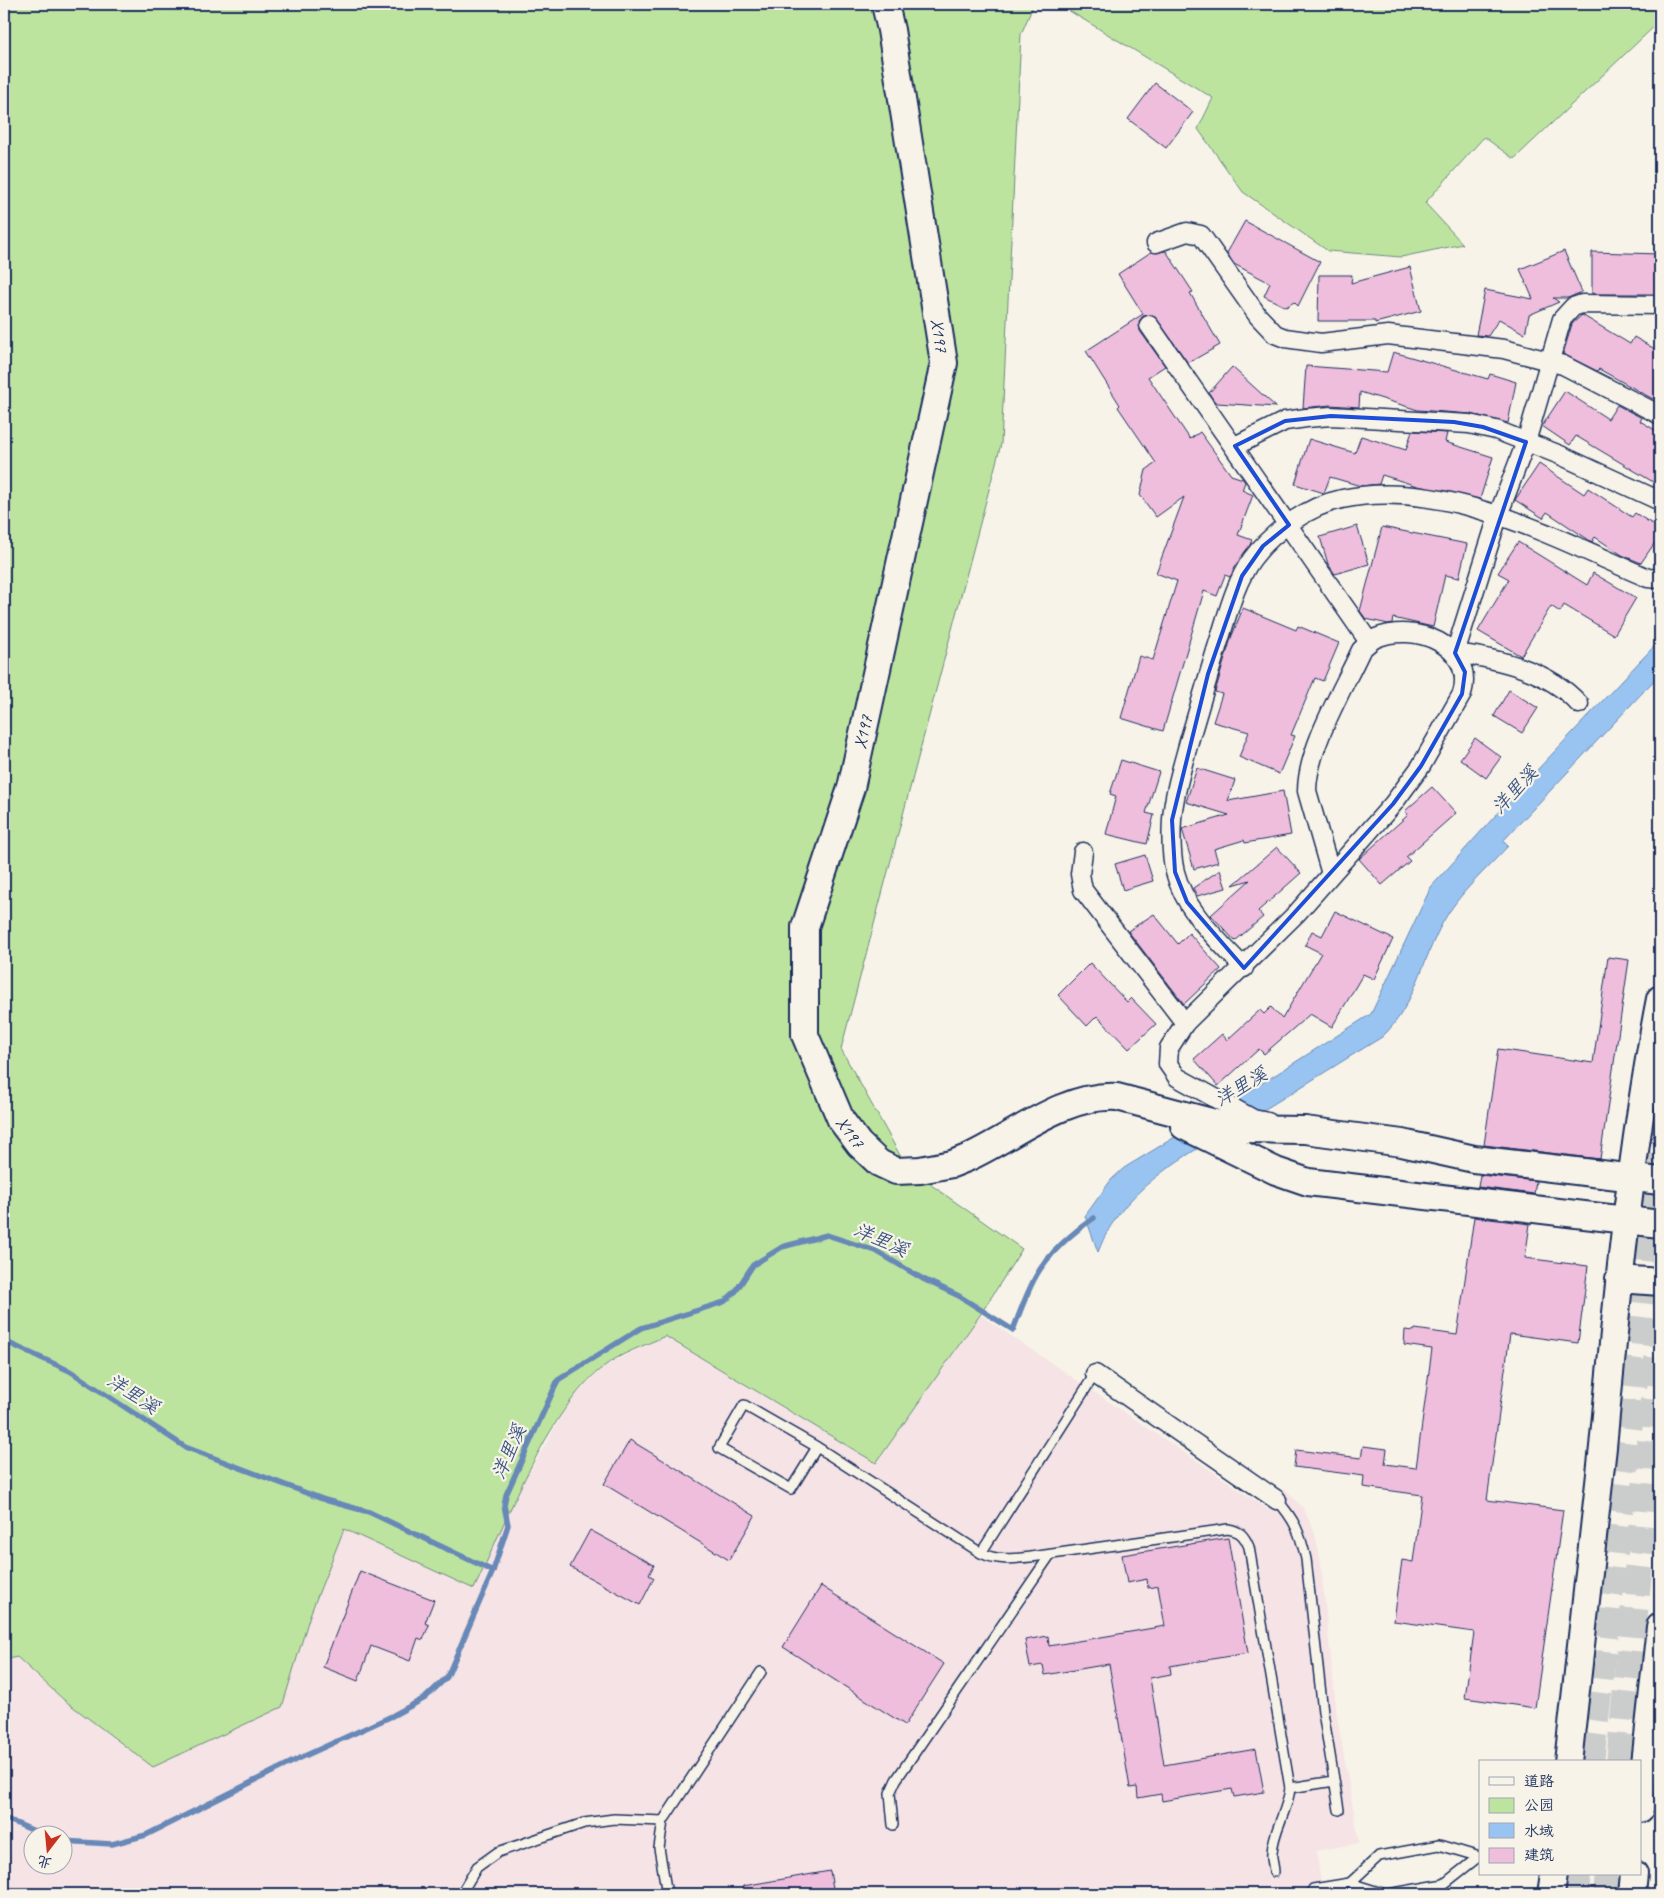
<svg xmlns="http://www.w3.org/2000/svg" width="1664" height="1898" viewBox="0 0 1664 1898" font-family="Caveat,'LXGW WenKai TC',sans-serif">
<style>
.built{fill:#f5e3e5;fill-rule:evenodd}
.green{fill:#bde49f;stroke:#6c8a7e}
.water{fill:#99c4f2;stroke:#6788b7}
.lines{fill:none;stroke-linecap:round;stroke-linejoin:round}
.stream{stroke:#6788b7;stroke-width:5.5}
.building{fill:#efbedd;stroke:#1b2f5e}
.primary-tunnel{stroke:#cbcccc;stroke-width:28;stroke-dasharray:28 14;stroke-linecap:butt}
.lane-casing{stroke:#1b2f5e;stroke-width:12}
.street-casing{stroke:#1b2f5e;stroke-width:21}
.secondary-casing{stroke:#1b2f5e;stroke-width:30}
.lane{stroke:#f7f3e8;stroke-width:9}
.street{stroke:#f7f3e8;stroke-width:18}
.secondary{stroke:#f7f3e8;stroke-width:26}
.marked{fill:none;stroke:#1d4ed8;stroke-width:4;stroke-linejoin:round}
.labels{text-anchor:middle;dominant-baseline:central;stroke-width:4.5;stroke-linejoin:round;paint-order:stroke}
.street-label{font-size:18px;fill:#1b2f5e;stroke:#f7f3e8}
.water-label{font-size:19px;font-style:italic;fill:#3a5483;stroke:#f7f3e8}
</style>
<rect width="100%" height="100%" fill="#f7f3e8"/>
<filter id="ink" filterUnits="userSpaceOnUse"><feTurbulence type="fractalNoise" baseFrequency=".02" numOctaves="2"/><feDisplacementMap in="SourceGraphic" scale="10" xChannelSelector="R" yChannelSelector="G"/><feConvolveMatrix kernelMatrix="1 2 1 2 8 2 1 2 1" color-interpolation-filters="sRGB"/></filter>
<g filter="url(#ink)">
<path class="built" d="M980 1315 1268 1509 1285 1489 1303 1508 1314 1531 1320 1558 1337 1716 1359 1843 1316 1851 1323 1894H4V1660L17 1657 64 1700 153 1767 310 1615 344 1529 531 1470 570 1401 604 1366 664 1336 876 1463ZM32 1836H62V1866H32Z"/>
<g class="green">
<path d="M4 4H1034L1021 34 1001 444 841 1049 907 1168 1022 1249 980 1315 876 1463 665 1336C646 1345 619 1354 603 1367 548 1409 505 1524 474 1589L344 1529 310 1615 282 1707 153 1767 64 1700 17 1657 4 1660Z"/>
<polygon points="1058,4 1657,4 1660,10 1660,21 1514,159 1484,137 1425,203 1463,244 1401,257 1328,251 1243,192 1198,129 1213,98"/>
</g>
<path class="water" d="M1660 640V674L1503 841 1508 846C1486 870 1459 893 1443 922 1422 960 1415 1006 1382 1037 1342 1061 1302 1087 1262 1111 1201 1148 1124 1181 1098 1252L1085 1216 1111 1180 1124 1168 1239 1098 1371 1014 1431 887 1522 786Z"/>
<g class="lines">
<g class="stream">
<path d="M4 1341 70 1371 185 1447 325 1500 369 1512 493 1571 508 1525 504 1505 506 1495 558 1380 641 1328 724 1302 736 1291 753 1265 782 1247 827 1235 876 1251 923 1279 959 1296 1013 1330C1020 1312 1027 1292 1036 1276 1048 1254 1073 1232 1094 1218"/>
<polyline points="4,1818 46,1836"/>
<polyline points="62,1841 112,1844 146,1835 298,1759 392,1716 425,1698 447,1677 493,1571"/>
</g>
</g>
<g class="building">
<polygon points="1155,83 1193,112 1166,148 1128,119"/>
<polygon points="1245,221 1320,262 1298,306 1294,302 1286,307 1264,296 1270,283 1234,264 1227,253"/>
<polygon points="1166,251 1193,292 1190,293 1220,345 1188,363 1157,319 1153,315 1143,316 1139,321 1140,331 1165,366 1148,377 1190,439 1200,432 1231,475 1243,479 1245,482 1242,490 1253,495 1238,535 1252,540 1250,545 1230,577 1225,575 1217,596 1204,591 1163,731 1121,718 1139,656 1153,660 1177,581 1156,573 1184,497 1156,517 1140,495 1146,470 1156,463 1118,407 1120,405 1086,351 1143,314 1118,274 1151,252"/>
<polygon points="1564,251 1582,292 1568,298 1553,298 1559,302 1529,315 1525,334 1499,319 1488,336 1476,335 1485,290 1533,299 1520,269"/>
<polygon points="1592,252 1660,254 1660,294 1592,294"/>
<polygon points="1410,267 1421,311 1375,323 1375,321 1318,321 1319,275 1352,275 1351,283"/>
<polygon points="1582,315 1630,344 1634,337 1660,352 1660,387 1653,399 1599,369 1597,371 1563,354 1572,324"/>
<polygon points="1393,352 1488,379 1490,374 1516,382 1508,423 1471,414 1418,410 1360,392 1359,407 1330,405 1303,408 1306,366 1387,372"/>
<polygon points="1232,367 1276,407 1217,403 1214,401 1209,393"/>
<polygon points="1565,391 1608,419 1617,405 1642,418 1640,421 1660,433 1660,486 1576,436 1570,445 1542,426"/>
<polygon points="1412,431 1447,433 1445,442 1493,457 1480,499 1417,486 1382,475 1379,484 1361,486 1330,477 1324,493 1295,484 1309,439 1355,453 1361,436 1406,450"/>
<polygon points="1539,464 1584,494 1588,488 1632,517 1635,513 1660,529 1660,535 1641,563 1622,555 1595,537 1592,542 1547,512 1543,518 1515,500"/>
<polygon points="1357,526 1369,564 1335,574 1328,564 1320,537"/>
<polygon points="1382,527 1467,544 1459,578 1445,575 1433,627 1393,618 1392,623 1388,624 1366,619 1360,611"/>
<polygon points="1518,542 1587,585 1593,573 1636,598 1614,635 1564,605 1560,612 1551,606 1521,656 1478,631 1509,579 1498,573"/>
<polygon points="1243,608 1296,630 1298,626 1339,643 1323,681 1315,678 1291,735 1295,736 1279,774 1239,757 1249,732 1213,722 1222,694 1215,692 1231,638"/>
<polygon points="1509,690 1538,708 1522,733 1494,716"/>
<polygon points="1475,738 1501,757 1486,778 1460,759"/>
<polygon points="1121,760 1159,772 1146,813 1154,815 1147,844 1106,834 1116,796 1110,794"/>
<polygon points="1197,768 1235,780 1228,801 1283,791 1291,835 1245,843 1244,840 1214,849 1218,862 1194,869 1182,829 1229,815 1186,802"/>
<polygon points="1432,787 1456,813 1406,857 1410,861 1382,885 1359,859 1408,815 1405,811"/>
<polygon points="1277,847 1301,873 1258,911 1263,917 1235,941 1211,915 1250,880 1233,885"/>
<polygon points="1145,855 1153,881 1123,890 1115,864"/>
<polygon points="1220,870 1226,888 1197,896 1193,888"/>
<polygon points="1335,911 1393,939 1374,979 1363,974 1332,1027 1310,1014 1264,1054 1259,1049 1218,1086 1194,1059 1222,1034 1227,1040 1260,1010 1264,1014 1271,1007 1282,1019 1321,953 1305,945 1312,931 1322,936"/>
<polygon points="1154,914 1178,944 1189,933 1221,969 1184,1004 1128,931"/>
<polygon points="1608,957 1629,960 1600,1159 1484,1145 1498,1049 1593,1063"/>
<polygon points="1090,963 1127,1002 1131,998 1156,1024 1129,1049 1097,1016 1087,1026 1058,995"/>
<polygon points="1480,1175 1536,1181 1534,1194 1478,1187"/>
<polygon points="1474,1217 1530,1224 1525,1258 1588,1266 1578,1343 1510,1334 1487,1500 1563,1510 1535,1708 1465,1698 1474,1632 1394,1621 1402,1560 1413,1562 1422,1495 1363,1487 1364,1476 1294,1467 1296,1450 1361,1458 1363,1446 1387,1449 1385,1464 1416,1468 1432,1349 1404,1345 1405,1330 1414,1331 1415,1329 1457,1335"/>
<polygon points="630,1440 755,1516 729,1560 604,1484"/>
<polygon points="590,1530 654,1565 649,1575 654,1578 640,1605 570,1567"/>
<polygon points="1228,1538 1248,1653 1170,1666 1171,1674 1150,1678 1164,1765 1256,1749 1264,1792 1234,1797 1232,1789 1162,1801 1161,1794 1138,1798 1137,1787 1130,1788 1109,1664 1045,1675 1043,1665 1030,1667 1025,1640 1048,1636 1049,1646 1165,1626 1158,1586 1148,1588 1147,1579 1127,1583 1122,1555"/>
<polygon points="360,1571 434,1600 425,1623 429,1625 423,1640 418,1638 410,1661 371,1646 358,1681 323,1667"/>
<polygon points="821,1586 944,1664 905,1725 783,1647"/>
<polygon points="830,1871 834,1894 744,1894 743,1886"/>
</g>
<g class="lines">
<g class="primary-tunnel">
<polyline points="1590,1762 1660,1154"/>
<polyline points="1620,1762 1660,1339"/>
<polyline points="1575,1894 1577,1874"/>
<polyline points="1607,1894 1609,1874"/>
</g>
<g class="lane-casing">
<g id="lane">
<polyline points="817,1447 791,1489 719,1448 744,1405 817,1447 981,1553 1095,1374"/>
<path d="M1277 1500C1295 1520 1300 1533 1306 1559L1323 1712 1339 1810"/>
<path d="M981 1553C997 1561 1013 1559 1031 1557L1228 1529C1240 1531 1244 1535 1249 1547L1290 1788C1288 1811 1273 1830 1272 1853 1271 1859 1274 1866 1274 1872"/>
<polyline points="1290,1788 1334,1781"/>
<polyline points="893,1825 890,1793 896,1780 1050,1555"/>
<polyline points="1350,1883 1379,1856 1439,1845 1480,1857"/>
<polyline points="1313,1889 1350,1883 1385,1894"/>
<polyline points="461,1894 477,1867 498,1852 584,1823 614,1819 663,1821"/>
<polyline points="667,1894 659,1848 663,1821 761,1672"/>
<polyline points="1388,1894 1444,1884 1477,1858"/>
</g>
</g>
<g class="street-casing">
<g id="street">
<polyline points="1156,243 1187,232 1201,235 1258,316 1275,334 1285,338 1321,343 1388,335 1504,349 1563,365 1660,415"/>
<polyline points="1149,325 1369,642"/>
<polyline points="1235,446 1285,421 1306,418 1331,416 1469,424 1496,430 1560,455 1660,501"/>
<path d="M1579 704C1549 670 1499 659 1455 653L1499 513 1526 442 1562 319 1573 307 1582 304 1660 305"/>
<polyline points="1083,852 1080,874 1083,890 1185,1023"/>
<path d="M1244 968C1217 939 1185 911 1175 872 1171 856 1171 836 1172 819 1174 792 1183 764 1190 738 1200 705 1209 673 1219 641 1228 613 1235 583 1252 559 1272 532 1308 506 1342 499 1444 477 1557 539 1648 578L1660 579"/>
<path d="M1268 1122 1253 1119 1177 1077 1168 1064 1169 1048 1185 1023 1297 913 1393 804 1421 766 1462 694C1476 645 1414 622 1376 638 1370 641 1365 646 1361 650 1343 689 1307 749 1307 791L1331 874"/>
<polyline points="1095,1374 1277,1500"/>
</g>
</g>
<g class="secondary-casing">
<g id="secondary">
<path id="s1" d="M885 4 891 30 944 363 851 788 805 927V1035L841 1120 859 1144 879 1163 896 1171 920 1170 952 1164 967 1158C1015 1136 1063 1094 1117 1097L1238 1129 1305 1130 1402 1143 1474 1159 1660 1181"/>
<polyline points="1184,1126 1276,1171 1308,1182 1660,1224"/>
<polyline points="1619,1279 1660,1282"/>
<path d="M1568 1762C1580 1657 1592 1552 1603 1447 1617 1297 1631 1147 1660 999"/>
<polyline points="1640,1809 1660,1627"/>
<polyline points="1551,1894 1554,1874"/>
<polyline points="1632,1894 1634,1874"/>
</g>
</g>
<use href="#lane" class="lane"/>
<use href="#street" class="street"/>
<use href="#secondary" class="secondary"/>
</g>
</g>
<path class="marked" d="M1331 416 1454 422 1483 427 1526 442 1455 653 1465 672 1462 694 1421 766 1393 804 1244 968 1187 902 1175 872 1172 820 1208 674 1242 576 1263 546 1289 525 1235 446 1285 421Z"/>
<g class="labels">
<g class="street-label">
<text stroke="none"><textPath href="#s1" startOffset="336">X197</textPath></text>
<text transform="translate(863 732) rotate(-78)">X197</text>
<text stroke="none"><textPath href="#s1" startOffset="1161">X197</textPath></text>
</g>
<g class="water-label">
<text transform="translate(1515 790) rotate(-47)">洋里溪</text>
<text transform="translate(1241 1087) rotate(-31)">洋里溪</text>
<text transform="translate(881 1240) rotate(24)">洋里溪</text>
<text transform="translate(133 1394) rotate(33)">洋里溪</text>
<text transform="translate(509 1452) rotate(-66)">洋里溪</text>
</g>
</g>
<rect width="1664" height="1898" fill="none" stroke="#f7f3e8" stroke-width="20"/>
<rect x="10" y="10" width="1644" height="1878" fill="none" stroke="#1b2f5e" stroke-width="2" filter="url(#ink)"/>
<rect x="1479" y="1760" width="162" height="115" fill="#f7f3e8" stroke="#9fa5b1"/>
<rect x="1489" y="1777" width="25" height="8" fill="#f7f3e8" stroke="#9fa5b1"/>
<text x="1524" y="1786" font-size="15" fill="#1b2f5e">道路</text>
<rect x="1489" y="1798" width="25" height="15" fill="#bde49f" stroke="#9fa5b1"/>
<text x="1524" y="1810" font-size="15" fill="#1b2f5e">公园</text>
<rect x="1489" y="1823" width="25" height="15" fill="#99c4f2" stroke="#9fa5b1"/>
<text x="1524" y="1836" font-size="15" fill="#1b2f5e">水域</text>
<rect x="1489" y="1848" width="25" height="15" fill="#efbedd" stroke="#9fa5b1"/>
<text x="1524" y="1860" font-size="15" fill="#1b2f5e">建筑</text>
<g transform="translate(48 1850) rotate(196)"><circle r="24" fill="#f7f3e8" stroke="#9fa5b1"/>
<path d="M0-4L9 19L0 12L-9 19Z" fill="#c8321e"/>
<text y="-8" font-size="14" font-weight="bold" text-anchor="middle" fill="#1b2f5e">北</text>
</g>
</svg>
